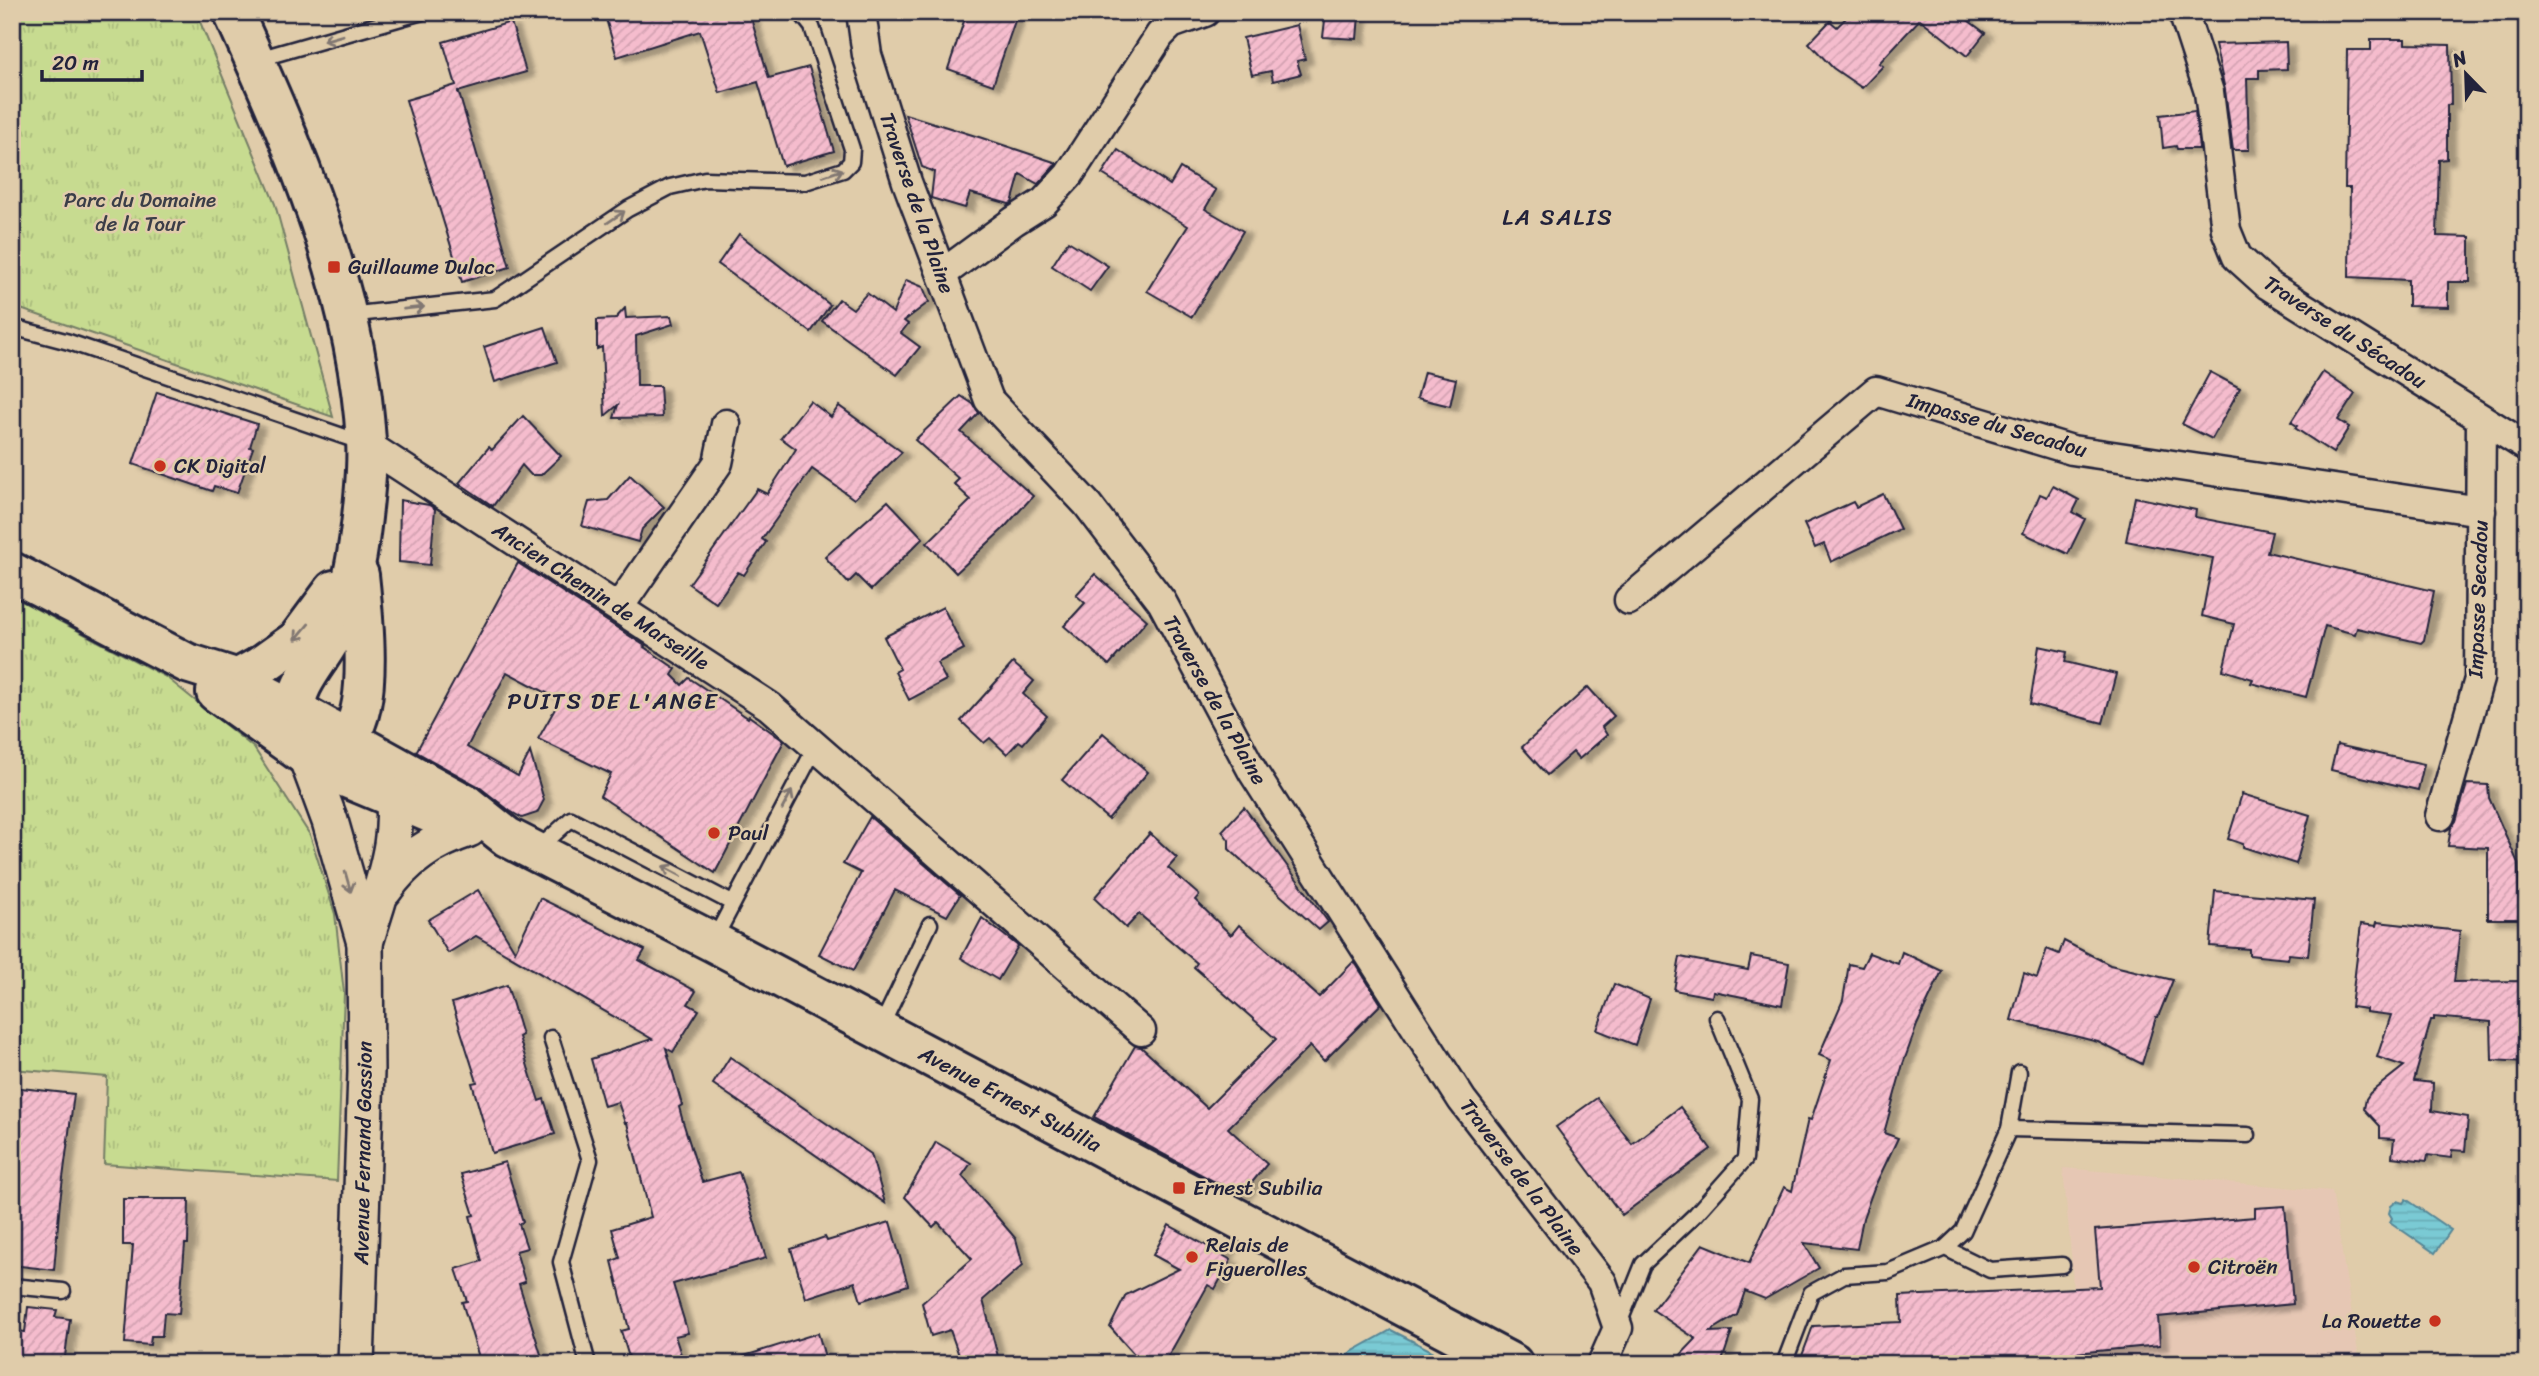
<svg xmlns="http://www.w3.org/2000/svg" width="2539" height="1376" viewBox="0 0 2539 1376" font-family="Sriracha,sans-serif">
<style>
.built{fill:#e6c7b4}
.grass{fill:url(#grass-tufts);stroke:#747e66;stroke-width:2}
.water{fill:url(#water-rules);stroke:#578797;stroke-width:2}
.building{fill:url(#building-hatch);stroke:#22223b;stroke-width:2;filter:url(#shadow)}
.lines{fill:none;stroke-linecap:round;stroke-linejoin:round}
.service-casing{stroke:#22223b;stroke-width:19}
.minor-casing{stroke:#22223b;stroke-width:33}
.tertiary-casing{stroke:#22223b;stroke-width:40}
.secondary-casing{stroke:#22223b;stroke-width:44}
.service{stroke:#e0ccaa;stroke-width:14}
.minor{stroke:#e0ccaa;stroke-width:28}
.tertiary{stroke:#e0ccaa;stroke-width:35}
.secondary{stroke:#e0ccaa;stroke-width:38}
.oneway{stroke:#817772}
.poi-dot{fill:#c8321e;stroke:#e0ccaa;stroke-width:2.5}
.labels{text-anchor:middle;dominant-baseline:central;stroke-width:5;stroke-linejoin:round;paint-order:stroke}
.park-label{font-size:21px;fill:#3b3e48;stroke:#e0ccaa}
.street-label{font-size:21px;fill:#22223b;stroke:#e0ccaa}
.poi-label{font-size:21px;fill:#22223b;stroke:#e0ccaa;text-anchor:start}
.neighbourhood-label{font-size:23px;letter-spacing:2px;fill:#22223b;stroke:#e0ccaa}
</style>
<defs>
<pattern id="grass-tufts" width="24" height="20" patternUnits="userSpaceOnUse" patternTransform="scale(1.75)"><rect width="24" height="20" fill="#c7db90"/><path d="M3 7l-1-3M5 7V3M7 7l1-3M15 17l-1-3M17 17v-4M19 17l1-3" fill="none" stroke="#abbc7d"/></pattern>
<pattern id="water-rules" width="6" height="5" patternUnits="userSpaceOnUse" patternTransform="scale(1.75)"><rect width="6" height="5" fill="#7acad4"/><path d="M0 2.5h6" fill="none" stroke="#69adb7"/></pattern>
<pattern id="building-hatch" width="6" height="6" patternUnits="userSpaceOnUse" patternTransform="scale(1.75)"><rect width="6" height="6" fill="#f5bccd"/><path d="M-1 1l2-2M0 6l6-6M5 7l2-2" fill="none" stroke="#d2a1b1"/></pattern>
<filter id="shadow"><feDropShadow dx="8" dy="4.5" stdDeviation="2" flood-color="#0004"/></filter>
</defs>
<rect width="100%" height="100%" fill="#e0ccaa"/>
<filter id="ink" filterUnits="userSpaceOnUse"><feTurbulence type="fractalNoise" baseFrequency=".0143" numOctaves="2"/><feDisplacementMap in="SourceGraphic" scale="14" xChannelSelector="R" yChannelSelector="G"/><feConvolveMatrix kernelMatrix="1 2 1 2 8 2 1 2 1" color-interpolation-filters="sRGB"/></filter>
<g filter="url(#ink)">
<polygon class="built" points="2063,1168 2332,1191 2360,1364 2075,1364 2072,1264"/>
<g class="grass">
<polygon points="12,12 196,12 275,204 333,417 12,306"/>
<polygon points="12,596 166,677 254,748 310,835 335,914 344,993 337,1181 104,1164 107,1077 12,1069"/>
</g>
<g class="water">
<polygon points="2406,1199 2451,1230 2435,1253 2390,1222 2392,1218 2389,1213 2391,1206 2397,1201 2403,1203"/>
<polygon points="1391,1330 1432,1351 1404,1364 1330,1364"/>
</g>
<g class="building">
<polygon points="604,12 749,12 769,78 809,67 834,151 783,166 758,82 720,93 700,31 617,57"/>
<polygon points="967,12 1018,12 993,85 948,69"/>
<polygon points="1326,12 1359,15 1357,39 1323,37"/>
<polygon points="1852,12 1957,12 1985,33 1967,56 1920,19 1879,63 1883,66 1862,88 1833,68 1809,43 1830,21 1837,27"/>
<polygon points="511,22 526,72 458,92 458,90 510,267 462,282 406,100 456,85 443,42"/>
<polygon points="1297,25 1305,59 1297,61 1301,74 1273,81 1271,71 1252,75 1243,38"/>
<polygon points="2371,39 2405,39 2405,44 2450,45 2451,105 2447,105 2447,159 2439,160 2437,236 2470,237 2470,282 2448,282 2448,307 2408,306 2408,280 2349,277 2350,188 2345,188 2347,50 2371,50"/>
<polygon points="2286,42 2287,69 2259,70 2259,78 2247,78 2249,150 2233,150 2225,90 2215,44"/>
<polygon points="2195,111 2199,149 2177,149 2176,146 2163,148 2160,115"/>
<polygon points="905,114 982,138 1057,163 1038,184 1020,174 1012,203 1009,204 970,193 965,208 931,198 934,172 922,167"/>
<polygon points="1118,150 1170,185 1180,168 1216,190 1205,209 1243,231 1192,317 1147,291 1188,226 1102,174"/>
<polygon points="739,234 830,305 811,332 718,264"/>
<polygon points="1068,241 1108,266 1090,291 1052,266"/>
<polygon points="906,280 923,287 929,302 904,321 908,324 901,333 920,347 897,375 822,321 839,299 853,309 867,293 893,313"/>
<polygon points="625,308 626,318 671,316 673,324 636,336 637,386 660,386 662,417 614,418 618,405 605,416 602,347 597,349 597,320 615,319"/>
<polygon points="545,327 557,362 495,382 484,347"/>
<polygon points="1424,372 1456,379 1450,406 1417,398"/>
<polygon points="2210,372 2240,388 2212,439 2182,424"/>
<polygon points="2323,372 2355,394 2338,420 2349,427 2333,453 2295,428 2297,426 2291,422"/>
<polygon points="157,392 257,424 250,447 253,448 237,493 214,486 212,491 133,464"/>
<polygon points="961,396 973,404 979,413 961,432 1033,496 1003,529 956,573 927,543 971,500 954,484 959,479 915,440"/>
<polygon points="810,401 831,417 839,406 902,452 854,499 812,469 762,539 766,542 744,575 738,572 716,603 689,584 757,489 767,494 796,449 781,438"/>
<polygon points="523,416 561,456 541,475 531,475 522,465 493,506 459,483 489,447 492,450"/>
<polygon points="630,475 664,507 642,529 638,542 582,526 589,502 608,500"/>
<polygon points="2053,486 2079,500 2073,512 2085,519 2068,554 2023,533 2040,494 2047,497"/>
<polygon points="1883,494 1900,529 1831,562 1824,544 1815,548 1804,524 1853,502 1856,507"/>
<polygon points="2135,497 2196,510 2195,517 2272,532 2267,552 2434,591 2424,640 2421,643 2357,628 2355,634 2325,626 2306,697 2251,683 2253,679 2223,670 2234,624 2202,616 2213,558 2126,541"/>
<polygon points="400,500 429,505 435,509 430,565 399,562"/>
<polygon points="888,501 923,538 871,590 856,575 848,583 825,557"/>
<polygon points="518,563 645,646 644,647 676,669 672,675 682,685 689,678 748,718 749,716 784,741 715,873 600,796 611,774 538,739 560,700 507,672 467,747 518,776 530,752 544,800 537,813 522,818 510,811 478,786 416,752"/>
<polygon points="1095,574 1147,620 1109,665 1064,626 1085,603 1076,595"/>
<polygon points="943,607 964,649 937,663 946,680 909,700 895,672 900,669 884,637"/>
<polygon points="2039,646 2067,652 2065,662 2116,674 2103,723 2030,704"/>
<polygon points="1013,663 1034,681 1023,694 1047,716 1023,744 1019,741 1007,754 990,738 984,743 961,721"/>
<polygon points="1588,687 1614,716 1602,727 1607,735 1579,759 1573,752 1547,775 1522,747"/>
<polygon points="1103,733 1148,772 1108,819 1062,780"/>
<polygon points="2337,745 2424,764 2418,790 2331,770"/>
<polygon points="2467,784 2488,785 2489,798 2518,863 2520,919 2488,919 2488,848 2448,846 2451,828 2456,821"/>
<polygon points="2242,794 2310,815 2296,864 2243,847 2243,844 2228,839"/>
<polygon points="1244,807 1328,922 1319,930 1229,849 1229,840 1222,831"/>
<polygon points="870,817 960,895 947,916 895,890 853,971 819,954 861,873 843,864"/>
<polygon points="1150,833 1177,858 1168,868 1199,895 1195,900 1231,935 1239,925 1319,997 1354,961 1381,1004 1324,1061 1310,1046 1228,1128 1267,1164 1241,1196 1094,1117 1135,1046 1141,1047 1207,1108 1276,1039 1194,967 1197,963 1139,914 1126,928 1094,898"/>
<polygon points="478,890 515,951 540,898 645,950 639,960 696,991 688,1004 699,1010 673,1052 666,1048 682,1105 679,1107 683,1122 702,1182 739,1172 766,1258 673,1284 688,1333 675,1336 684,1364 631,1364 621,1331 629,1329 612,1261 620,1258 612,1229 651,1217 627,1123 625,1123 618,1102 604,1106 591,1059 652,1039 476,936 448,953 428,920"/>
<polygon points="2215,891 2314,900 2308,956 2289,954 2288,959 2249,955 2249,949 2210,946"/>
<polygon points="982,918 1018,946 998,980 961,958"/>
<polygon points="2377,922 2460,931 2454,982 2522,981 2525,1062 2492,1060 2491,1022 2434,1017 2434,1020 2431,1020 2414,1081 2433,1083 2432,1111 2468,1117 2465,1151 2452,1150 2451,1158 2428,1155 2427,1161 2392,1157 2394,1139 2380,1138 2380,1126 2364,1109 2366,1099 2370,1093 2404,1066 2377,1057 2391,1015 2366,1012 2366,1009 2351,1007 2361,924 2376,926"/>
<polygon points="2064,941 2110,965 2173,980 2158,1017 2156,1017 2142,1064 2098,1042 2011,1020 2024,973 2037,978 2047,949 2059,954"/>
<polygon points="1902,952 1942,971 1917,1025 1903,1064 1884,1133 1898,1138 1874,1188 1863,1218 1857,1249 1804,1243 1819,1268 1765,1299 1745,1291 1737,1315 1709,1332 1732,1331 1721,1364 1672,1364 1696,1339 1653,1310 1703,1244 1749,1263 1784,1187 1792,1191 1808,1119 1811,1120 1831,1060 1819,1055 1843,1000 1849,964 1862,967 1869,953 1898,964"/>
<polygon points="1751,956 1789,963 1782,1005 1713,991 1712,997 1674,990 1680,957 1748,970"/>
<polygon points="1614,984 1650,999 1635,1045 1597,1030"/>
<polygon points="507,985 522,1035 519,1037 528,1067 539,1101 544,1099 555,1134 492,1153 472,1083 477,1082 452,1003"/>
<polygon points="730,1057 871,1154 885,1203 713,1084"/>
<polygon points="12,1087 74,1094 60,1201 54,1270 12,1265"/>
<polygon points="1597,1098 1632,1144 1680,1107 1711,1149 1622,1215 1556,1127"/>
<polygon points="936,1142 971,1163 962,1176 1016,1239 1023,1265 983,1300 1000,1364 962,1364 950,1330 931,1336 922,1303 972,1259 938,1222 933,1227 905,1197"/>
<polygon points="505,1162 523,1222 519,1224 527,1248 516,1251 525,1282 519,1284 544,1364 481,1364 462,1302 467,1301 456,1269 482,1261 470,1216 474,1215 461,1174"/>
<polygon points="123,1199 189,1199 188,1244 185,1244 179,1314 164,1313 162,1336 151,1336 150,1345 125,1343 133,1245 123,1245"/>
<polygon points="2285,1206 2293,1304 2158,1317 2160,1345 2076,1353 2076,1364 1799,1364 1813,1326 1901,1322 1900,1296 2100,1287 2095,1230 2255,1217 2255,1208"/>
<polygon points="890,1222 908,1285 861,1301 855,1282 806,1298 791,1249 825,1237 827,1241"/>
<polygon points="1169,1225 1216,1251 1231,1244 1224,1256 1231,1260 1215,1289 1208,1285 1164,1364 1143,1364 1110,1327 1126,1295 1179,1269 1153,1255"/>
<polygon points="28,1307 57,1310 55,1317 70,1319 64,1364 12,1364 12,1330 25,1332"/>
<polygon points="818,1333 827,1364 738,1364 738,1358"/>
</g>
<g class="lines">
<g class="service-casing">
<g id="service">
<polyline points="255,60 422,12"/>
<polyline points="348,315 495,299 628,209 670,187 705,179 805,182 843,170 851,162 852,149 812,27 800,12"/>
<polyline points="12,327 69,342 363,443"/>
<polyline points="538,849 571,819 732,903"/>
<polyline points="714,940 816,746"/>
<polyline points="880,1029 930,924"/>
<polyline points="551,1038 590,1160 561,1262 588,1364"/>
<polyline points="2009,1129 2248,1135"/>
<polyline points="1945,1248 1963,1231 2009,1129 2019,1072"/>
<polyline points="12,1286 63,1291"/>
<polyline points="1619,1324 1643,1264 1696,1214 1745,1159 1750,1099 1717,1018"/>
<polyline points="1451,1364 1476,1349"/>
<polyline points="1784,1364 1811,1293 1844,1275 1888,1272 1945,1248 1990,1270 2062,1265"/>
</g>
</g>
<g class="minor-casing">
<g id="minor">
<polyline points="861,12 867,55 907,182 989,400 1087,504 1162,602 1253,772 1462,1100 1602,1282 1618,1328 1602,1364"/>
<polyline points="2183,12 2209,92 2226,230 2237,257 2268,285 2527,447"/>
<polyline points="942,274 1014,221 1044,202 1069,175 1160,35 1171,24 1205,12"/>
<polyline points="366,444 769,706 1141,1031"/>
<polyline points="1629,600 1876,391 2072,450 2481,511"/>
<polyline points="619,607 718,463 726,424"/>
<polyline points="2440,816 2479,679 2481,420"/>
</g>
</g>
<g class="tertiary-casing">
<g id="tertiary">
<polyline points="306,756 330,821 365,943 366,1072 356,1364"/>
<path d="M384 890C405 859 433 841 469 829"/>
<path d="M365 943C380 891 407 828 388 775"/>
</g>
</g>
<g class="secondary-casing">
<g id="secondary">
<path d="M233 12C295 148 357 290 366 441 368 469 364 499 361 526 357 562 350 596 336 629 324 657 294 682 295 714 295 728 301 742 306 756"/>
<polyline points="12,572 187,663 229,676 295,710 467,805 507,837 713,942 1513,1364"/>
<polyline points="235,680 259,667 297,640 334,590"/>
<polyline points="216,692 306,756 344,777 466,828"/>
<path d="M324 750C334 745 345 741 351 732 373 702 363 612 359 575"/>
</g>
</g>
<use href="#service" class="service"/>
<use href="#minor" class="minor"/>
<use href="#tertiary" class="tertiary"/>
<use href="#secondary" class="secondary"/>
</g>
<defs><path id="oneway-shaft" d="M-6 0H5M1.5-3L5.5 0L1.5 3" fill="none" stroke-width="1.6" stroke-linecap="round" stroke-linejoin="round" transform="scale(1.75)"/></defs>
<g class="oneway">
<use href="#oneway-shaft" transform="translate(333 38) rotate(164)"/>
<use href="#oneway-shaft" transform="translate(833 173) rotate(-19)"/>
<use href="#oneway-shaft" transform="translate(616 217) rotate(-34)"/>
<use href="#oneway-shaft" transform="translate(414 308) rotate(-6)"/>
<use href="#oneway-shaft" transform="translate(302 632) rotate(130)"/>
<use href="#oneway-shaft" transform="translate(787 800) rotate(-62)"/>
<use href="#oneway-shaft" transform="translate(672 871) rotate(-152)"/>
<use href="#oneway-shaft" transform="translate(348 882) rotate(74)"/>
</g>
</g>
<g class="poi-dot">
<rect x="327" y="260" width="14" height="14" rx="3.5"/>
<circle cx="160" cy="466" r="7"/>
<circle cx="714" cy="833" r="7"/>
<rect x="1172" y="1181" width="14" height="14" rx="3.5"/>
<circle cx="1192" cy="1257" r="7"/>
<circle cx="2194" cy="1267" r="7"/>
<circle cx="2435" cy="1321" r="7"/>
</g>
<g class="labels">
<g class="park-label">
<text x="140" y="200">Parc du Domaine<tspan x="140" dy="24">de la Tour</tspan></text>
</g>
<g class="street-label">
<text transform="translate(917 203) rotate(71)">Traverse de la Plaine</text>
<text transform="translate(2345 332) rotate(33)">Traverse du Sécadou</text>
<text transform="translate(1997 425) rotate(16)">Impasse du Secadou</text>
<text transform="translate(601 596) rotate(33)">Ancien Chemin de Marseille</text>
<text transform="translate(2478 599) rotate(-88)">Impasse Secadou</text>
<text transform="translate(1215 700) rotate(61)">Traverse de la Plaine</text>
<text transform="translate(1010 1099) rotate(28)">Avenue Ernest Subilia</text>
<text transform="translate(363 1153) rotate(-89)">Avenue Fernand Gassion</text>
<text transform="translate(1522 1177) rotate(53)">Traverse de la Plaine</text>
</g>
<g class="poi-label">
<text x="348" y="267">Guillaume Dulac</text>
<text x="174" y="466">CK Digital</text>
<text x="728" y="833">Paul</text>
<text x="1193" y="1188">Ernest Subilia</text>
<text x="1206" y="1245">Relais de<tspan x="1206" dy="24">Figuerolles</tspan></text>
<text x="2208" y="1267">Citroën</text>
<text x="2421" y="1321" text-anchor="end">La Rouette</text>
</g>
<g class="neighbourhood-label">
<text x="1558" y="217">LA SALIS</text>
<text x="613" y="701">PUITS DE L'ANGE</text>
</g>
</g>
<rect width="2539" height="1376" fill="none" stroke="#e0ccaa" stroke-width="42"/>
<rect x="21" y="21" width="2497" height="1334" fill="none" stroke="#22223b" stroke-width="2.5" filter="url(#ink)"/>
<g transform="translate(2466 74) rotate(337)" stroke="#e0ccaa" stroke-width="5" paint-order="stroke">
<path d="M0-5L12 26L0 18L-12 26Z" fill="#22223b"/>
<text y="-10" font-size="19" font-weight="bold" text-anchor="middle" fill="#22223b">N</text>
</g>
<path d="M42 70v10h100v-10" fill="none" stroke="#22223b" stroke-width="3.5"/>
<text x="52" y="70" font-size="21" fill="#22223b" stroke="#e0ccaa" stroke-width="5" paint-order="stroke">20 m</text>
</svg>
